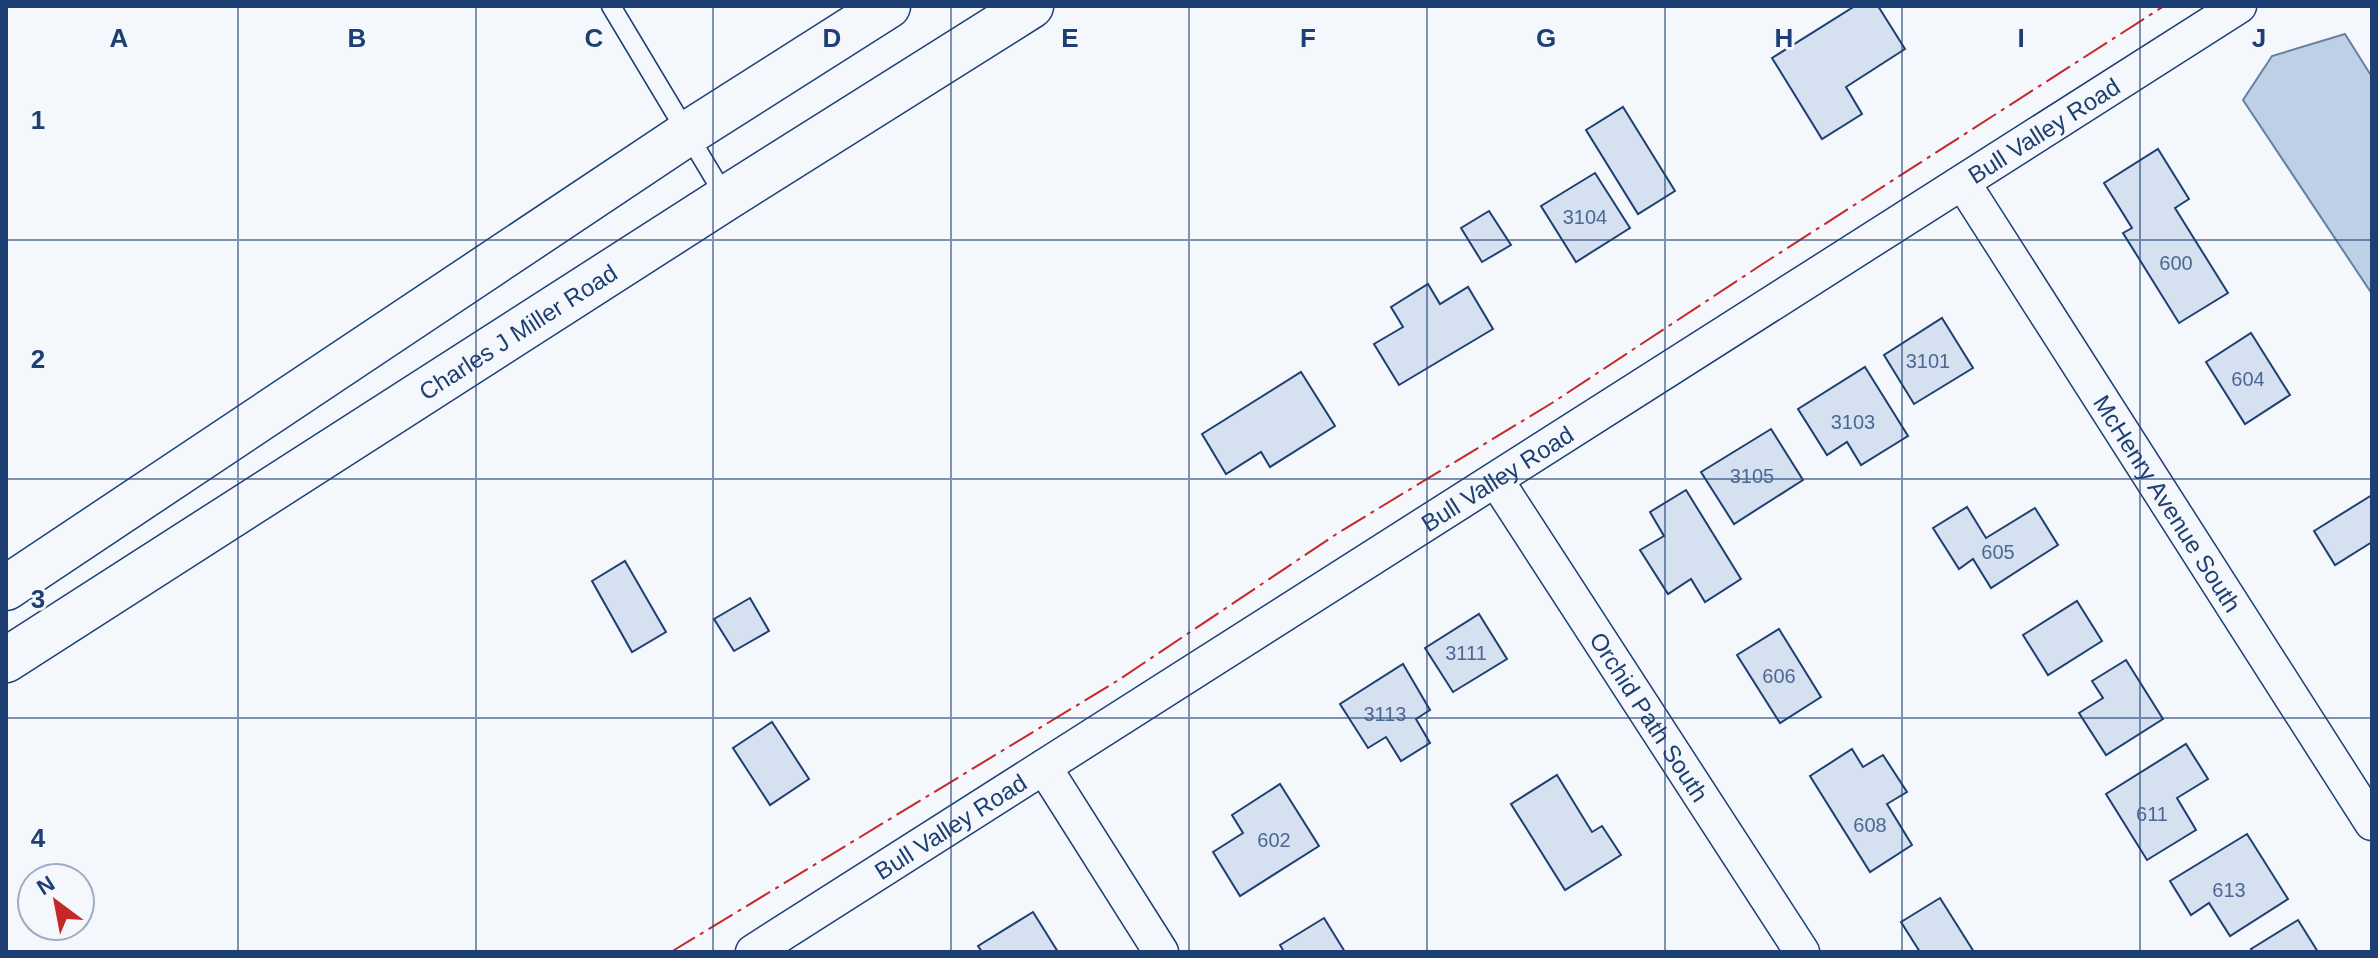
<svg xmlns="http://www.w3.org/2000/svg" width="2378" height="958" viewBox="0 0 2378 958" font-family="Helvetica,sans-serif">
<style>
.water{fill:#bed0e5;stroke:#687fa3;stroke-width:2}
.building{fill:#d5e0f0;stroke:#1d3f73;stroke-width:2}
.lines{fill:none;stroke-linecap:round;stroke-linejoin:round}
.service-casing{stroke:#1d3f73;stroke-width:21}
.minor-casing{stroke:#1d3f73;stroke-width:37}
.tertiary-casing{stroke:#1d3f73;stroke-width:47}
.service{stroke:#f4f7fb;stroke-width:18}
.minor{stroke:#f4f7fb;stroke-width:34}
.tertiary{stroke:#f4f7fb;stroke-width:44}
.power{stroke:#c62828;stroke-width:2;stroke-dasharray:28 6 4 6;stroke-linecap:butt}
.grid{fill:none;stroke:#1d3f73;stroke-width:2;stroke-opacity:0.55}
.labels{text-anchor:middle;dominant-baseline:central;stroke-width:6;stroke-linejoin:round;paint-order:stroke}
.number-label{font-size:20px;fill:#4b6792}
.street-label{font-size:24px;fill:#1d3f73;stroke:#f4f7fb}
.grid-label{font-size:26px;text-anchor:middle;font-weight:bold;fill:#1d3f73;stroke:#f4f7fb;stroke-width:6;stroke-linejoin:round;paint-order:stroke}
</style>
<rect width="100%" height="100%" fill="#f4f7fb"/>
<polygon class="water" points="2345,34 2372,77 2372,294 2243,100 2272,56"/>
<g class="building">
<polygon points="1855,6 1878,6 1905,49 1846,87 1862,114 1822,139 1772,58"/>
<polygon points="1623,107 1675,191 1638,214 1586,130"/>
<polygon points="2158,149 2189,199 2175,208 2228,293 2179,323 2123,233 2132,228 2104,183"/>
<polygon points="1595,173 1630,228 1576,262 1541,206"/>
<polygon points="1489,211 1511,245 1482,262 1461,228"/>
<polygon points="1428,284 1440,304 1468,287 1493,329 1399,385 1374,344 1403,327 1391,307"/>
<polygon points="1942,318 1973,368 1914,404 1884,355"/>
<polygon points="2251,333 2290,395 2245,424 2206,362"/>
<polygon points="1865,367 1908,436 1861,465 1847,442 1827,455 1798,409"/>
<polygon points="1301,372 1335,426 1270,467 1261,452 1226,474 1202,434"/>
<polygon points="1771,429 1803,480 1734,524 1701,472"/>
<polygon points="1686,490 1741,579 1705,602 1691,579 1668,594 1640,550 1664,536 1650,512"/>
<polygon points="2372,495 2372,542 2335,565 2314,531"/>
<polygon points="1967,507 1986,538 2035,508 2058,545 1991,588 1973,559 1959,569 1933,528"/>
<polygon points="625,561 666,632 632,652 592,581"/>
<polygon points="750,598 769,631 734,651 714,619"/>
<polygon points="2077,601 2102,641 2048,675 2023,635"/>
<polygon points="1479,614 1507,659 1453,692 1425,648"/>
<polygon points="1779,629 1821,697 1780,723 1737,655"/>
<polygon points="2126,660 2163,719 2106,755 2079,713 2103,698 2092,681"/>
<polygon points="1403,664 1430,710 1416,719 1430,743 1401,761 1386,737 1368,748 1340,704"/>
<polygon points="772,722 809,779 770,805 733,748"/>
<polygon points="2186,744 2208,779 2177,798 2196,830 2147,860 2106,794"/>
<polygon points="1852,749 1863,767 1883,755 1907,792 1887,804 1912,845 1870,872 1810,776"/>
<polygon points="1557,775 1592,832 1602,826 1621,855 1565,890 1511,804"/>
<polygon points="1280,784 1319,846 1240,896 1213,852 1243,833 1232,815"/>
<polygon points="2247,834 2288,899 2230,936 2209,903 2191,915 2170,881"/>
<polygon points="1940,898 1974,952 1920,952 1901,922"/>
<polygon points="1033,912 1058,952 982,952 978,946"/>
<polygon points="1324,918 1345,952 1284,952 1280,945"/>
<polygon points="2298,920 2318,952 2253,952 2251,949"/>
</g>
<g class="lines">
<g class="service-casing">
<polyline id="service" points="611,6 726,198"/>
</g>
<g class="minor-casing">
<g id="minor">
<path id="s1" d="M1963 183 2372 823"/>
<path id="s2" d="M1496 480 1802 952"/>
<polyline points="1044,767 1161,952"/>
<path id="s3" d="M753 952 2239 6"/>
</g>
</g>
<g class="tertiary-casing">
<g id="tertiary">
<polyline points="6,588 688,133 888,6"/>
<path id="s4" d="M6 660 726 198 1031 6"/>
</g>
</g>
<use href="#service" class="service"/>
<use href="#minor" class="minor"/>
<use href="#tertiary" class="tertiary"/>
<polyline class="power" points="671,952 1117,681 1338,533 1552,403 1761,265 2164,6"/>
</g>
<path class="grid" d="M238 6V952M476 6V952M713 6V952M951 6V952M1189 6V952M1427 6V952M1665 6V952M1902 6V952M2140 6V952M6 240H2372M6 479H2372M6 718H2372"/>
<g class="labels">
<g class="number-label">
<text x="1585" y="217">3104</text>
<text x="2176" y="263">600</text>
<text x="1928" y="361">3101</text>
<text x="2248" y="379">604</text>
<text x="1853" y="422">3103</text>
<text x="1752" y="476">3105</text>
<text x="1998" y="552">605</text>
<text x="1466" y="653">3111</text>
<text x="1779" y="676">606</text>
<text x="1385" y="714">3113</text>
<text x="2152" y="814">611</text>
<text x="1870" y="825">608</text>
<text x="1274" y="840">602</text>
<text x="2229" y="890">613</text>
</g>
<g class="street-label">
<text stroke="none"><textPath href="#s3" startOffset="1530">Bull Valley Road</textPath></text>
<text stroke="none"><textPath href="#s4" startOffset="608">Charles J Miller Road</textPath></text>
<text stroke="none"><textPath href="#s3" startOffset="882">Bull Valley Road</textPath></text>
<text stroke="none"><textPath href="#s1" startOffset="380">McHenry Avenue South</textPath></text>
<text stroke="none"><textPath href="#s2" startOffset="282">Orchid Path South</textPath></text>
<text stroke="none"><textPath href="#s3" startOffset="234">Bull Valley Road</textPath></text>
</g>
</g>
<g class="grid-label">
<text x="119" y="47">A</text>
<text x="357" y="47">B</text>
<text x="594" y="47">C</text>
<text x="832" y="47">D</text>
<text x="1070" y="47">E</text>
<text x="1308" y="47">F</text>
<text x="1546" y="47">G</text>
<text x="1784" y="47">H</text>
<text x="2021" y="47">I</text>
<text x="2259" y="47">J</text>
<text x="38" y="129">1</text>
<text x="38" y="368">2</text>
<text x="38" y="608">3</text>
<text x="38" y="847">4</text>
</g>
<rect width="2378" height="958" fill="none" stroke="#1d3f73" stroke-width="16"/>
<g transform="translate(56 902) rotate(328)"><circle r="38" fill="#f4f7fb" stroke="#9eadc5" stroke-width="2"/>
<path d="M0-6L14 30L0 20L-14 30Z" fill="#c62828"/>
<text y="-12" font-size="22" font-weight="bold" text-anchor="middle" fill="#1d3f73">N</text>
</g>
</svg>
